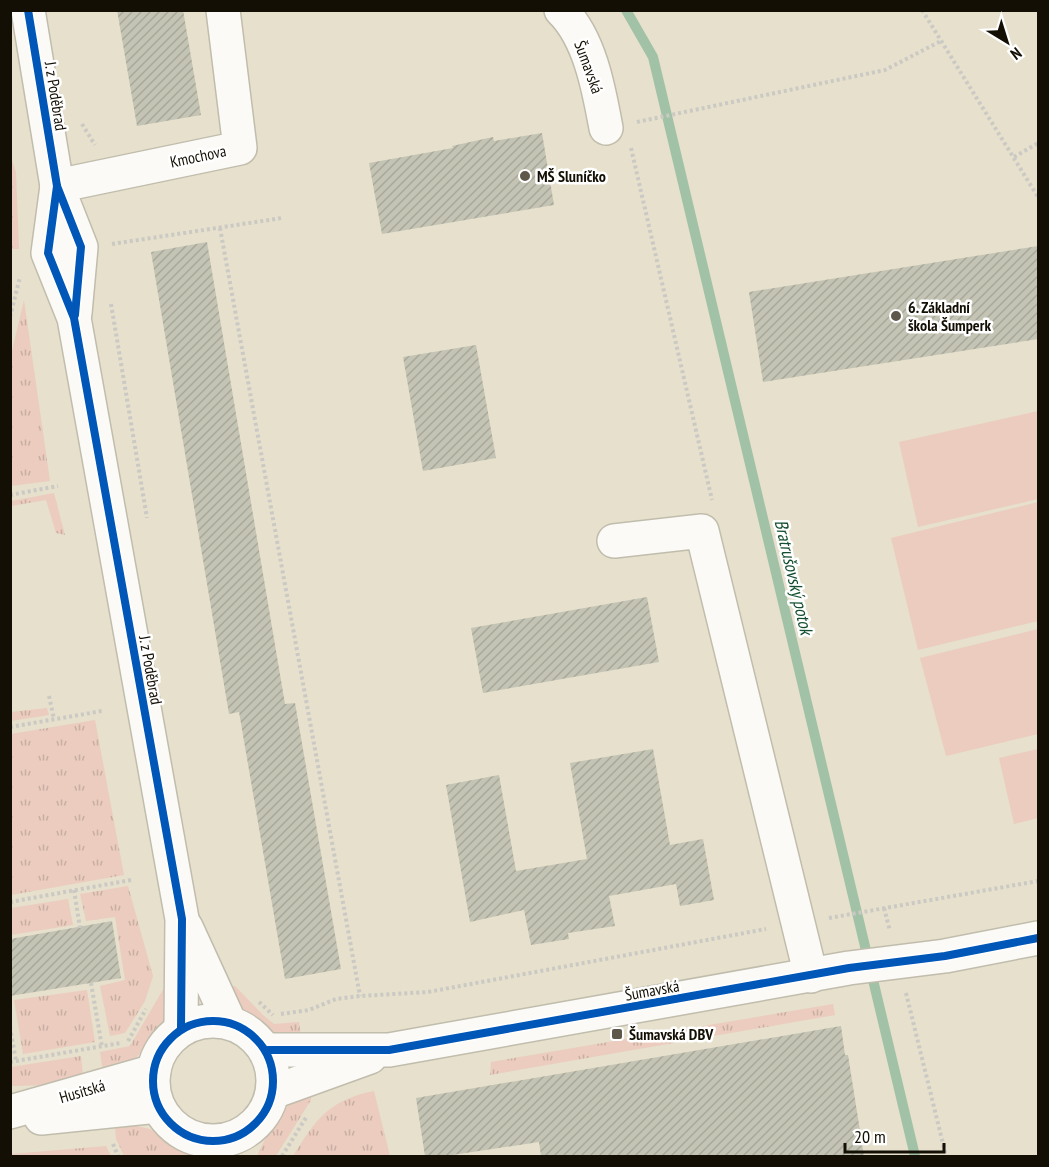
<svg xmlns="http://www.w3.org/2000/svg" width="1049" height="1167" viewBox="0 0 1049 1167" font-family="'PT Sans Narrow',sans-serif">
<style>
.grass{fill:url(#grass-tufts)}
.pitch{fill:#ebccbe}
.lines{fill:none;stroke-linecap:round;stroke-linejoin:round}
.stream{stroke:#a1c2a6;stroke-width:10}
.building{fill:url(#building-hatch)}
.minor-casing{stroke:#c1bdad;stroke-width:36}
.path{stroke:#cbc9c4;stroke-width:4;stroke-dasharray:3 3;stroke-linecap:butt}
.minor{stroke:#fbfaf7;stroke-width:33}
.cycleway-casing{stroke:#fff;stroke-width:11}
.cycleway{stroke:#0057b8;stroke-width:8}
.poi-dot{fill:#5d584a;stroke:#fff;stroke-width:2}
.labels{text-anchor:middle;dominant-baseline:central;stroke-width:5;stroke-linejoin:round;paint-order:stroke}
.street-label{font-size:16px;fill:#130f04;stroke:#fff}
.poi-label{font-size:16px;font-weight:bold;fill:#130f04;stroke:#fff;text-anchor:start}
.water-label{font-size:18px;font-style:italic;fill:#134e2f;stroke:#fff}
</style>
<defs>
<pattern id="grass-tufts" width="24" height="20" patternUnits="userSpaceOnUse" patternTransform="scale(1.5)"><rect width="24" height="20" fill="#ebccbe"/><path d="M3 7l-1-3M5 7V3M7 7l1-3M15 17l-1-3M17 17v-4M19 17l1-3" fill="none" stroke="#c9aea2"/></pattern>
<pattern id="building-hatch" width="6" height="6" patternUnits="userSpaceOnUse" patternTransform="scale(1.5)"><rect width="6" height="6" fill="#c4c4b5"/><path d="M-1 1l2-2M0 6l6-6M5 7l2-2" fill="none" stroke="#a8a79a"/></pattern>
</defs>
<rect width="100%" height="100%" fill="#e6e0cc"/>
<g class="grass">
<polygon points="11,157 16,172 19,249 11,249"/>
<polygon points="24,300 50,481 11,486 11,355"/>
<polygon points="54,493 65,535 56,533 46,500 11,506 11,501"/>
<polygon points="47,708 49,715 11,721 11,712"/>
<polygon points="95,720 124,875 11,895 11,734"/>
<polygon points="128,886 153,976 145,1001 125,1033 110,1036 100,986 125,980 115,917 86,921 80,894"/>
<polygon points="68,899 73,925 11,935 11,908"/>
<polygon points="228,976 230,987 235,986 263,1015 274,1024 299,1022 301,1037 281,1039 269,1033 241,1012 221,977"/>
<polygon points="168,981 169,1015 163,1025 144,1050 132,1061 103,1072 100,1052 130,1046"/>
<polygon points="87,990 95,1042 23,1054 14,1000"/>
<polygon points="833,1004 835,1015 490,1075 491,1062"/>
<polygon points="81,1056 83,1076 52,1085 11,1086 11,1067"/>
<path d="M374 1091 390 1156H293C316 1119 329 1100 374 1091Z"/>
<polygon points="311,1093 311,1100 276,1156 257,1156 270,1129 290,1103"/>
<polygon points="115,1126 137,1126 150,1129 191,1156 124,1156 116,1139"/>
<polygon points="106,1146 111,1156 11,1156 11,1154"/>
</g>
<g class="pitch">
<polygon points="1038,411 1038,499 918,527 899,442"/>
<polygon points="1038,502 1038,621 918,650 891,538"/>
<polygon points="1038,629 1038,734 946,756 920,658"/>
<polygon points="1038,749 1038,818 1014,824 999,758"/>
</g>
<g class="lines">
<polyline class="stream" points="626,10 653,57 915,1156"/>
</g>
<g class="building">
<polygon points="117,10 183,10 201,115 137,126"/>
<polygon points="542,133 554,205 382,234 369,163 453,148 452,146 493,137 494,141"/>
<polygon points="207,242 285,704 295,703 341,969 285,979 239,712 229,714 151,252"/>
<polygon points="1038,246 1038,339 763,382 749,292"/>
<polygon points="476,345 496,458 423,471 403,357"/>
<polygon points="647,597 659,662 483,693 471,628"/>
<polygon points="653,749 670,845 703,839 714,900 680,906 676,884 609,896 615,926 568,933 569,939 531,945 524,910 470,922 446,785 499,775 516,871 587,859 570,763"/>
<polygon points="112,921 121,978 10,996 10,939"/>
<polygon points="841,1026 845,1055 848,1055 864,1156 541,1156 539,1142 446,1156 425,1156 416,1098"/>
</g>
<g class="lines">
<g class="minor-casing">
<g id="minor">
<polyline points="28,10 57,186 81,247 75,313"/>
<path d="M561 10C590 38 599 90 606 128"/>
<polyline points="57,186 48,253 74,318 182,919 181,1029"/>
<polyline points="57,186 240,148 223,10"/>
<polyline points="614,541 702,531 811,976"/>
<polyline points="186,927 230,1023"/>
<circle cx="213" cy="1081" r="60"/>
<polyline points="268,1050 389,1050 849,968 945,956 1038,938"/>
<polyline points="273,1092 370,1057"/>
<polyline points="10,1112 154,1071"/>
<polyline points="41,1118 158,1106"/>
</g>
</g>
<g class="path">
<polyline points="922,10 1038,197"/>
<polyline points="637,122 885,70 941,41"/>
<polyline points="82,124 95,145"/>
<polyline points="631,148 712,500"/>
<polyline points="1014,157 1038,143"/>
<polyline points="220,228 360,996"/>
<polyline points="112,244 282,218"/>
<polyline points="111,304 147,518"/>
<polyline points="10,317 20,277"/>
<polyline points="10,495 58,486"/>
<polyline points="49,696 54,719"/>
<polyline points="10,727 102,711"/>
<polyline points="74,890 80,928"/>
<polyline points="10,902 131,880"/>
<polyline points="884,908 890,931"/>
<polyline points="829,918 1038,881"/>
<polyline points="91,983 102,1047"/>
<polyline points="906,993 946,1156"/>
<polyline points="259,1002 273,1015"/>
<polyline points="281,1014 309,1010 336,999 360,996 428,992 766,929"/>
<polyline points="10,1027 16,1061"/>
<polyline points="128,1041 146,1009"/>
<polyline points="10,1062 121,1043"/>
<polyline points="113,1144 118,1156"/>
<polyline points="282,1156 307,1116"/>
</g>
<use href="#minor" class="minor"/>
<g class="cycleway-casing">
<g id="cycleway">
<polyline points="28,10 57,186 81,247 75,315"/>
<polyline points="57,186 48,253 74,318 182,919 181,1029"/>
<circle cx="213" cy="1081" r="60"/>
<polyline points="268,1050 389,1050 849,968 945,956 1038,938"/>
</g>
</g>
<use href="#cycleway" class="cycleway"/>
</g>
<g class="poi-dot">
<circle cx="525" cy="176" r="6"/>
<circle cx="896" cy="316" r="6"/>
<rect x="611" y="1028" width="12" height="12" rx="3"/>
</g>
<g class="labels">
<g class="street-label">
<text transform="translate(589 67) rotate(70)">Šumavská</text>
<text transform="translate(56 96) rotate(81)">J. z Poděbrad</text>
<text transform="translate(198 156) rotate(-12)">Kmochova</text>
<text transform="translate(151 670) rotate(80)">J. z Poděbrad</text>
<text transform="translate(652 990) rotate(-10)">Šumavská</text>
<text transform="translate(82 1091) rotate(-16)">Husitská</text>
</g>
<g class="poi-label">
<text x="537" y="176">MŠ Sluníčko</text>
<text x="908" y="307">6. Základní<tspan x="908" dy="18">škola Šumperk</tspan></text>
<text x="629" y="1034">Šumavská DBV</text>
</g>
<g class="water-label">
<text transform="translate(794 577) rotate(77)">Bratrušovský potok</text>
</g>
</g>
<rect width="1049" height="1167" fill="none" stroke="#130f04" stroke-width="24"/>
<g transform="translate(1007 42) rotate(142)" stroke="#ffffff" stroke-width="4.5" paint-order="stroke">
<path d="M0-4.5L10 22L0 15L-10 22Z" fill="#130f04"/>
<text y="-9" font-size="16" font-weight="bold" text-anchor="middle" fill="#130f04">N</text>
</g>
<path d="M845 1143v9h99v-9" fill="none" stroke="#130f04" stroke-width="3"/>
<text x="854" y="1143" font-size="18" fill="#130f04" stroke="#ffffff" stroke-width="4.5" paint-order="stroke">20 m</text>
</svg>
